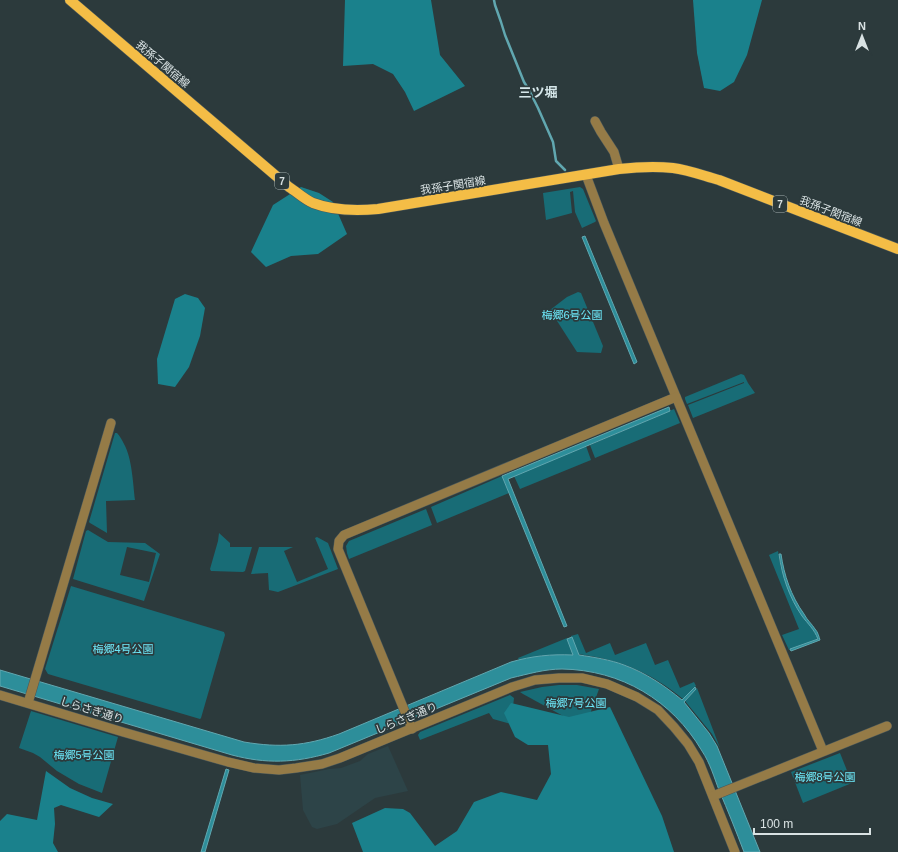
<svg xmlns="http://www.w3.org/2000/svg" width="898" height="852" viewBox="0 0 898 852" font-family="Helvetica,'Noto Sans JP',sans-serif">
<style>
.built{fill:#2d4448}
.green{fill:#186c76;fill-rule:evenodd}
.forest{fill:#1a818c}
.water{fill:#2d8e9a;stroke:#61a7b0}
.lines{fill:none;stroke-linecap:round;stroke-linejoin:round}
.stream{stroke:#61a7b0;stroke-width:2.5}
.minor-casing{stroke:#4b585a;stroke-width:10}
.major-casing{stroke:#4b585a;stroke-width:11}
.minor{stroke:#957b47;stroke-width:9}
.major{stroke:#f4bd46;stroke-width:10}
.labels{text-anchor:middle;dominant-baseline:central;stroke-width:3.5;stroke-linejoin:round;paint-order:stroke}
.shield{fill:#2c3a3c;stroke:#a5b0b1;stroke-width:1}
.shield-label{font-size:10px;font-weight:bold;fill:#d9e2e3}
.street-label{font-size:11px;fill:#d9e2e3;stroke:#2c3a3c}
.park-label{font-size:11px;fill:#6de9fa;stroke:#2c3a3c}
.quarter-label{font-size:13px;font-weight:bold;fill:#d6e7ea;stroke:#2c3a3c}
</style>
<rect width="100%" height="100%" fill="#2c3a3c"/>
<polygon class="built" points="388,746 408,791 375,798 337,824 317,829 312,827 303,810 300,775 329,769 341,768 360,761 368,754"/>
<g class="green">
<polygon points="580,187 583,189 596,221 595,222 582,228 575,212 573,191 570,192 572,213 546,220 543,193"/>
<polygon points="578,292 581,293 603,346 601,353 577,352 550,310 567,297"/>
<polygon points="741,374 744,375 748,383 755,393 693,418 688,405 744,383 744,382 687,404 685,399 685,397"/>
<polygon points="674,409 680,423 595,458 590,445"/>
<path d="M115 433H117C120 436 122 440 124 444 132 458 133 483 135 500L106 501 107 533 90 523 89 522Z"/>
<polygon points="586,446 591,460 520,489 514,476"/>
<polygon points="502,476 509,493 437,523 431,507"/>
<polygon points="426,509 432,525 349,559 347,553 346,546 349,541"/>
<path d="M88 530 108 542 145 543 160 554 144 601 73 579 86 531ZM127 547 156 553 149 582 120 575Z"/>
<polygon points="219,533 230,543 230,547 252,547 245,571 243,572 211,571 210,569 218,541"/>
<polygon points="317,537 328,543 338,569 278,592 269,590 268,573 251,574 259,547 293,547 284,551 297,582 328,569 315,538"/>
<polygon points="778,551 781,568 793,600 802,615 815,631 818,639 789,650 782,635 799,629 769,555"/>
<polygon points="71,586 224,632 225,635 201,718 200,719 48,674 45,669"/>
<path d="M578 634 586 653 610 643 615 655 646 643 655 665 668 660 680 688 694 682 696 686 683 699C650 672 621 660 578 654L571 636Z"/>
<path d="M567 638 574 655C555 654 537 655 519 660L518 658Z"/>
<polygon points="559,685 577,685 599,689 585,728 523,694 520,692 542,687"/>
<polygon points="697,688 720,748 712,734 685,701"/>
<polygon points="510,695 514,698 511,724 493,719 489,713 420,740 418,735 420,732"/>
<polygon points="31,711 118,737 102,793 79,784 57,771 40,757 33,753 19,748"/>
<polygon points="840,753 852,783 803,803 791,772"/>
</g>
<g class="forest">
<polygon points="345,0 431,0 440,55 465,86 414,111 405,92 393,74 373,64 343,66"/>
<polygon points="693,0 762,0 747,55 734,82 720,91 704,88 697,53"/>
<polygon points="301,187 319,193 333,202 347,234 318,254 291,256 266,267 251,252 273,205"/>
<polygon points="185,294 198,298 205,308 200,336 189,367 175,387 158,384 157,359 175,299"/>
<polygon points="511,703 569,717 610,707 662,816 674,852 363,852 352,823 385,808 403,809 410,813 435,846 457,831 474,802 501,792 537,800 551,774 548,745 528,745 515,737 504,713"/>
<polygon points="46,771 70,788 92,798 113,804 99,817 61,805 54,808 55,824 53,843 58,852 0,852 0,821 7,814 37,820"/>
</g>
<g class="water">
<polygon points="585,236 637,362 634,364 582,237"/>
<polygon points="669,407 670,411 508,479 567,626 564,627 502,476"/>
<path d="M779 554H781C784 575 791 596 804 614 807 620 812 624 815 629 818 632 819 637 820 640L791 651 790 649 818 639C814 629 808 624 802 616 789 597 782 576 779 554Z"/>
<path d="M572 637 579 655C593 657 611 660 624 665 646 673 665 686 682 700L695 687 696 689 684 702 709 733 717 746 760 852H744C736 831 728 811 719 790 714 777 710 763 702 751 672 700 621 670 562 669 545 669 528 674 511 678L329 753C295 763 266 764 232 755L0 686V670L244 742C280 748 305 746 339 734L511 662C532 656 551 654 573 655L567 639Z"/>
<polygon points="226,769 229,770 205,852 201,852"/>
</g>
<g class="lines">
<polyline class="stream" points="494,0 495,5 501,22 505,35 524,82 529,90 538,108 553,142 556,161 565,170"/>
<g class="minor-casing">
<g id="minor">
<polyline points="595,121 601,132 614,152 619,169"/>
<polyline points="586,175 604,223 823,751"/>
<polyline points="0,695 123,732 228,762 254,768 279,770 296,768 322,764 340,758 512,687 535,680 559,678 582,678 607,684 637,697 658,710 674,727 688,744 699,762 735,852"/>
<polyline points="28,703 111,423"/>
<polyline points="412,729 338,549 339,541 344,535 676,397"/>
<polyline points="713,796 887,726"/>
</g>
</g>
<g class="major-casing">
<path id="major" d="M70 0 289 187C297 192 304 199 313 203 334 211 356 211 378 209L619 169C637 167 655 166 673 168 689 170 704 176 719 180L898 249"/>
</g>
<use href="#minor" class="minor"/>
<use href="#major" class="major"/>
</g>
<g class="labels">
<g class="shield">
<rect x="275" y="173" width="14" height="16" rx="3"/>
<rect x="773" y="196" width="14" height="16" rx="3"/>
</g>
<g class="shield-label">
<text x="282" y="181">7</text>
<text x="780" y="204">7</text>
</g>
<g class="street-label">
<text transform="translate(163 64) rotate(40)">我孫子関宿線</text>
<text transform="translate(453 185) rotate(-9)">我孫子関宿線</text>
<text transform="translate(831 211) rotate(21)">我孫子関宿線</text>
<text transform="translate(92 710) rotate(17)">しらさぎ通り</text>
<text transform="translate(406 718) rotate(-22)">しらさぎ通り</text>
</g>
<g class="park-label">
<text x="572" y="315">梅郷6号公園</text>
<text x="123" y="649">梅郷4号公園</text>
<text x="576" y="703">梅郷7号公園</text>
<text x="84" y="755">梅郷5号公園</text>
<text x="825" y="777">梅郷8号公園</text>
</g>
<g class="quarter-label">
<text x="538" y="92">三ツ堀</text>
</g>
</g>
<g transform="translate(862 36)" stroke="#2c3a3c" stroke-width="3" paint-order="stroke">
<path d="M0-3L7 15L0 10L-7 15Z" fill="#d9e2e3"/>
<text y="-6" font-size="11" font-weight="bold" text-anchor="middle" fill="#d9e2e3">N</text>
</g>
<path d="M754 828v6h116v-6" fill="none" stroke="#d9e2e3" stroke-width="2"/>
<text x="760" y="828" font-size="12" fill="#d9e2e3" stroke="#2c3a3c" stroke-width="3" paint-order="stroke">100 m</text>
</svg>
